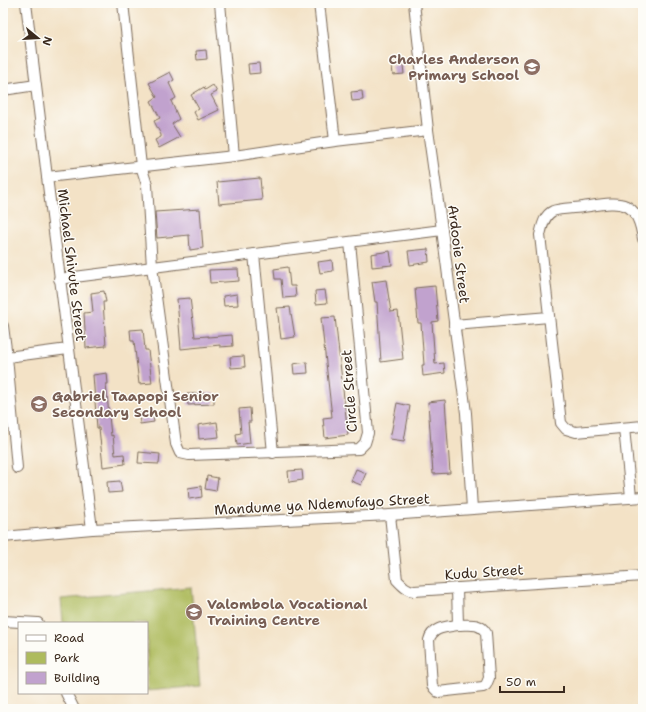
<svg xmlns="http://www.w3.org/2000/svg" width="646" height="712" viewBox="0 0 646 712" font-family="'Shantell Sans',sans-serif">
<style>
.green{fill:#aebb5d;stroke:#74723e}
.building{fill:#c1a2ce}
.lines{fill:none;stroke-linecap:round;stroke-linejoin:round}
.minor-casing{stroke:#7b6a59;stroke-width:12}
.minor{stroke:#fff;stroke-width:10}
.labels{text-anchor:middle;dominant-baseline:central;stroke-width:3;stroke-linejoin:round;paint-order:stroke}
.education-label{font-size:14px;font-weight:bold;fill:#785e54;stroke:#fdfcf7;text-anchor:start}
.street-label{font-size:14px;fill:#3b2a1e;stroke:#fdfcf7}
</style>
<rect width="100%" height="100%" fill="#fdfcf7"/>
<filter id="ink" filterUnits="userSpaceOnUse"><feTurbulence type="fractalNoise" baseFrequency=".025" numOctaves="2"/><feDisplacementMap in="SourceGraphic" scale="8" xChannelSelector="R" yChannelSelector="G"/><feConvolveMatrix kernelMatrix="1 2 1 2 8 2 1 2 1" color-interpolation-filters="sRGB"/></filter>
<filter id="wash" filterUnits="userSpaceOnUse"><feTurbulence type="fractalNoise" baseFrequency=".012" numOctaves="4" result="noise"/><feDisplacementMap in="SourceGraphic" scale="16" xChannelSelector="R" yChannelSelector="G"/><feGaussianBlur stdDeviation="0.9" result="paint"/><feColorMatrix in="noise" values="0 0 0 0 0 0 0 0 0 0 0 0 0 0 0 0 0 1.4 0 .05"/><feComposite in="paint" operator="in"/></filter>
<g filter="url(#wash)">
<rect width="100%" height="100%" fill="#f3e2c6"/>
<polygon class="green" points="191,587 200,686 147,691 147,623 63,623 61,599"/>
<g id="blocks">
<g class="building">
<polygon points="206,50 207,59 197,60 196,51"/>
<polygon points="259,63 260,73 249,74 248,64"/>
<polygon points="403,65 404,74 393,75 392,66"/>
<polygon points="170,72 174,80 169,83 176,98 171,101 179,119 172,124 180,137 159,148 155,140 161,137 161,135 154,121 160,118 151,101 157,97 149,83"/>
<polygon points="213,85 217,92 211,95 219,110 198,120 194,112 199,109 191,95 204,87 205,90"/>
<polygon points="362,91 363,100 352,101 351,92"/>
<polygon points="260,178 262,200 219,204 217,182"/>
<polygon points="200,209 203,248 190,250 189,235 157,238 155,212"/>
<polygon points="428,249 429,262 410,265 408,251"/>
<polygon points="390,251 392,265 372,267 371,254"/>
<polygon points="332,260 333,271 320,273 318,262"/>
<polygon points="288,267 290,286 295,286 296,297 283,298 281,279 275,279 274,269"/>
<polygon points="238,269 239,281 210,283 209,270"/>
<polygon points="386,280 391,312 398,311 403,359 381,362 377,302 375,302 372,282"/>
<polygon points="435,286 438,321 432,322 435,364 444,363 445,373 423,376 422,365 424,365 421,323 418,323 415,288"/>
<polygon points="325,290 327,303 316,304 315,291"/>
<polygon points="104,291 106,302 103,302 106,346 86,348 84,313 93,312 91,293"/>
<polygon points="237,294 238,305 224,306 223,296"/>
<polygon points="190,298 195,337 208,336 208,337 232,335 233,346 220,347 220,345 181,349 177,299"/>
<polygon points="290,307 295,337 281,339 277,308"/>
<polygon points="335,317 348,435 325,438 323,418 332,417 321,318"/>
<polygon points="143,329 145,350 148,350 152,383 139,384 134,341 131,341 130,330"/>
<polygon points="244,356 245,367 231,368 230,357"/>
<polygon points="307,362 308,373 294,374 293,364"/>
<polygon points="107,373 108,384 106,384 111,436 113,435 115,455 124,454 125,464 103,467 99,428 97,428 93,375"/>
<polygon points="214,393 214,404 188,405 187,394"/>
<polygon points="445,400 450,473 433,474 428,402"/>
<polygon points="397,403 410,406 404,441 390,439"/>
<polygon points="250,408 251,422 248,422 250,443 237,445 236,434 241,433 239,409"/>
<polygon points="152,411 154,422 140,424 139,413"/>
<polygon points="217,422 219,437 199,439 198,425"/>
<polygon points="139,452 160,454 159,464 138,463"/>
<polygon points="356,469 366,473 361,485 351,481"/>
<polygon points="302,470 303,480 289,482 288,471"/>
<polygon points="207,476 218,478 216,491 205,489"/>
<polygon points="120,481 122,492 108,493 107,482"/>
<polygon points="201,486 202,497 189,499 188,488"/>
</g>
</g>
</g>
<g filter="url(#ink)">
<use href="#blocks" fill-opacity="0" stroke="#7b6a59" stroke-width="1"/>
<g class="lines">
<g class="minor-casing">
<g id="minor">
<polyline points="26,3 47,177 92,529"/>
<polyline points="123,3 141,166 147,185 152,267 176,444 180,453 189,455 359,449 365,443 368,433 350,242"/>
<polyline points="220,3 234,156"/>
<polyline points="319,3 335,141"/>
<polyline points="414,3 428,130 442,230 466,413 472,509"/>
<polyline points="3,90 36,85"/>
<polyline points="47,177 234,156 335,141 428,130"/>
<path d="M643 239C637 196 618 202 583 207 577 208 557 209 553 211 544 215 542 227 540 235L561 423 566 429 576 432 643 426"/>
<polyline points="254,254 273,453"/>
<polyline points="59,279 442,230"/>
<polyline points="454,325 549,317"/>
<polyline points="3,326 7,357 68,349"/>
<polyline points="7,357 17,468"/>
<polyline points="624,428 631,497"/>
<path d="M390 515 397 580C403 586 406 590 414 591L643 576"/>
<polyline points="3,537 92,529 390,515 643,497"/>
<polyline points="457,588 458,625"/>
<polyline points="3,621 38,623"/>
<path d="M458 625C469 625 480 622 486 633L489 678 486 685 483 687 438 692 432 686 429 640C432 627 447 627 458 625Z"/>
<polyline points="66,693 74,709"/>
</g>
</g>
<use href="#minor" class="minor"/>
</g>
</g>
<defs>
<g id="school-disc" transform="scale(0.9)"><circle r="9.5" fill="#8d6e63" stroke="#fdfcf7"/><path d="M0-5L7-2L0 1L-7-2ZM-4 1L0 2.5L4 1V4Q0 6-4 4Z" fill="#fff"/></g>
</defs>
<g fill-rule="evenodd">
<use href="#school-disc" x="532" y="67"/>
<use href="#school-disc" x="39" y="404"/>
<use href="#school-disc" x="194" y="612"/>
</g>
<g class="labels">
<g class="education-label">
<text x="519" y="59" text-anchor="end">Charles Anderson<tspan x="519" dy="16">Primary School</tspan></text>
<text x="52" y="396">Gabriel Taapopi Senior<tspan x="52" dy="16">Secondary School</tspan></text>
<text x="207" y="604">Valombola Vocational<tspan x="207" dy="16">Training Centre</tspan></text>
</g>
<g class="street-label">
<text transform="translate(459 254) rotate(83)">Ardooie Street</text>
<text transform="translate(72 265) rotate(83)">Michael Shivute Street</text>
<text transform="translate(349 391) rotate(-94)">Circle Street</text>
<text transform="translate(322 504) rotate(-3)">Mandume ya Ndemufayo Street</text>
<text transform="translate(484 572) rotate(-4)">Kudu Street</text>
</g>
</g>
<rect width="646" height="712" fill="none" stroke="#fdfcf7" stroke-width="16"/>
<rect x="18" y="622" width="130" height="72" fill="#fdfcf7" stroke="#afa8a0"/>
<rect x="26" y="635" width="20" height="6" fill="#ffffff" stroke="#afa8a0"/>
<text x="54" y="642" font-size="12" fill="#3b2a1e">Road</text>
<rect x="26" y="652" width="20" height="12" fill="#aebb5d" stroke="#afa8a0"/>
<text x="54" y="662" font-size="12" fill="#3b2a1e">Park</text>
<rect x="26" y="672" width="20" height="12" fill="#c1a2ce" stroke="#afa8a0"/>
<text x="54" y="682" font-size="12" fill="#3b2a1e">Building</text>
<g transform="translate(38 38) rotate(108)" stroke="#fdfcf7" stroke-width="3" paint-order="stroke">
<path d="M0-3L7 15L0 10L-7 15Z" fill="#3b2a1e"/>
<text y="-6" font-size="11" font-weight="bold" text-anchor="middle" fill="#3b2a1e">N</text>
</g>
<path d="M500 686v6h64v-6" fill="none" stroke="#3b2a1e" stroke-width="2"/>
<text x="506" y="686" font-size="12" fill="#3b2a1e" stroke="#fdfcf7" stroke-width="3" paint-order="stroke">50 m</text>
</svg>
